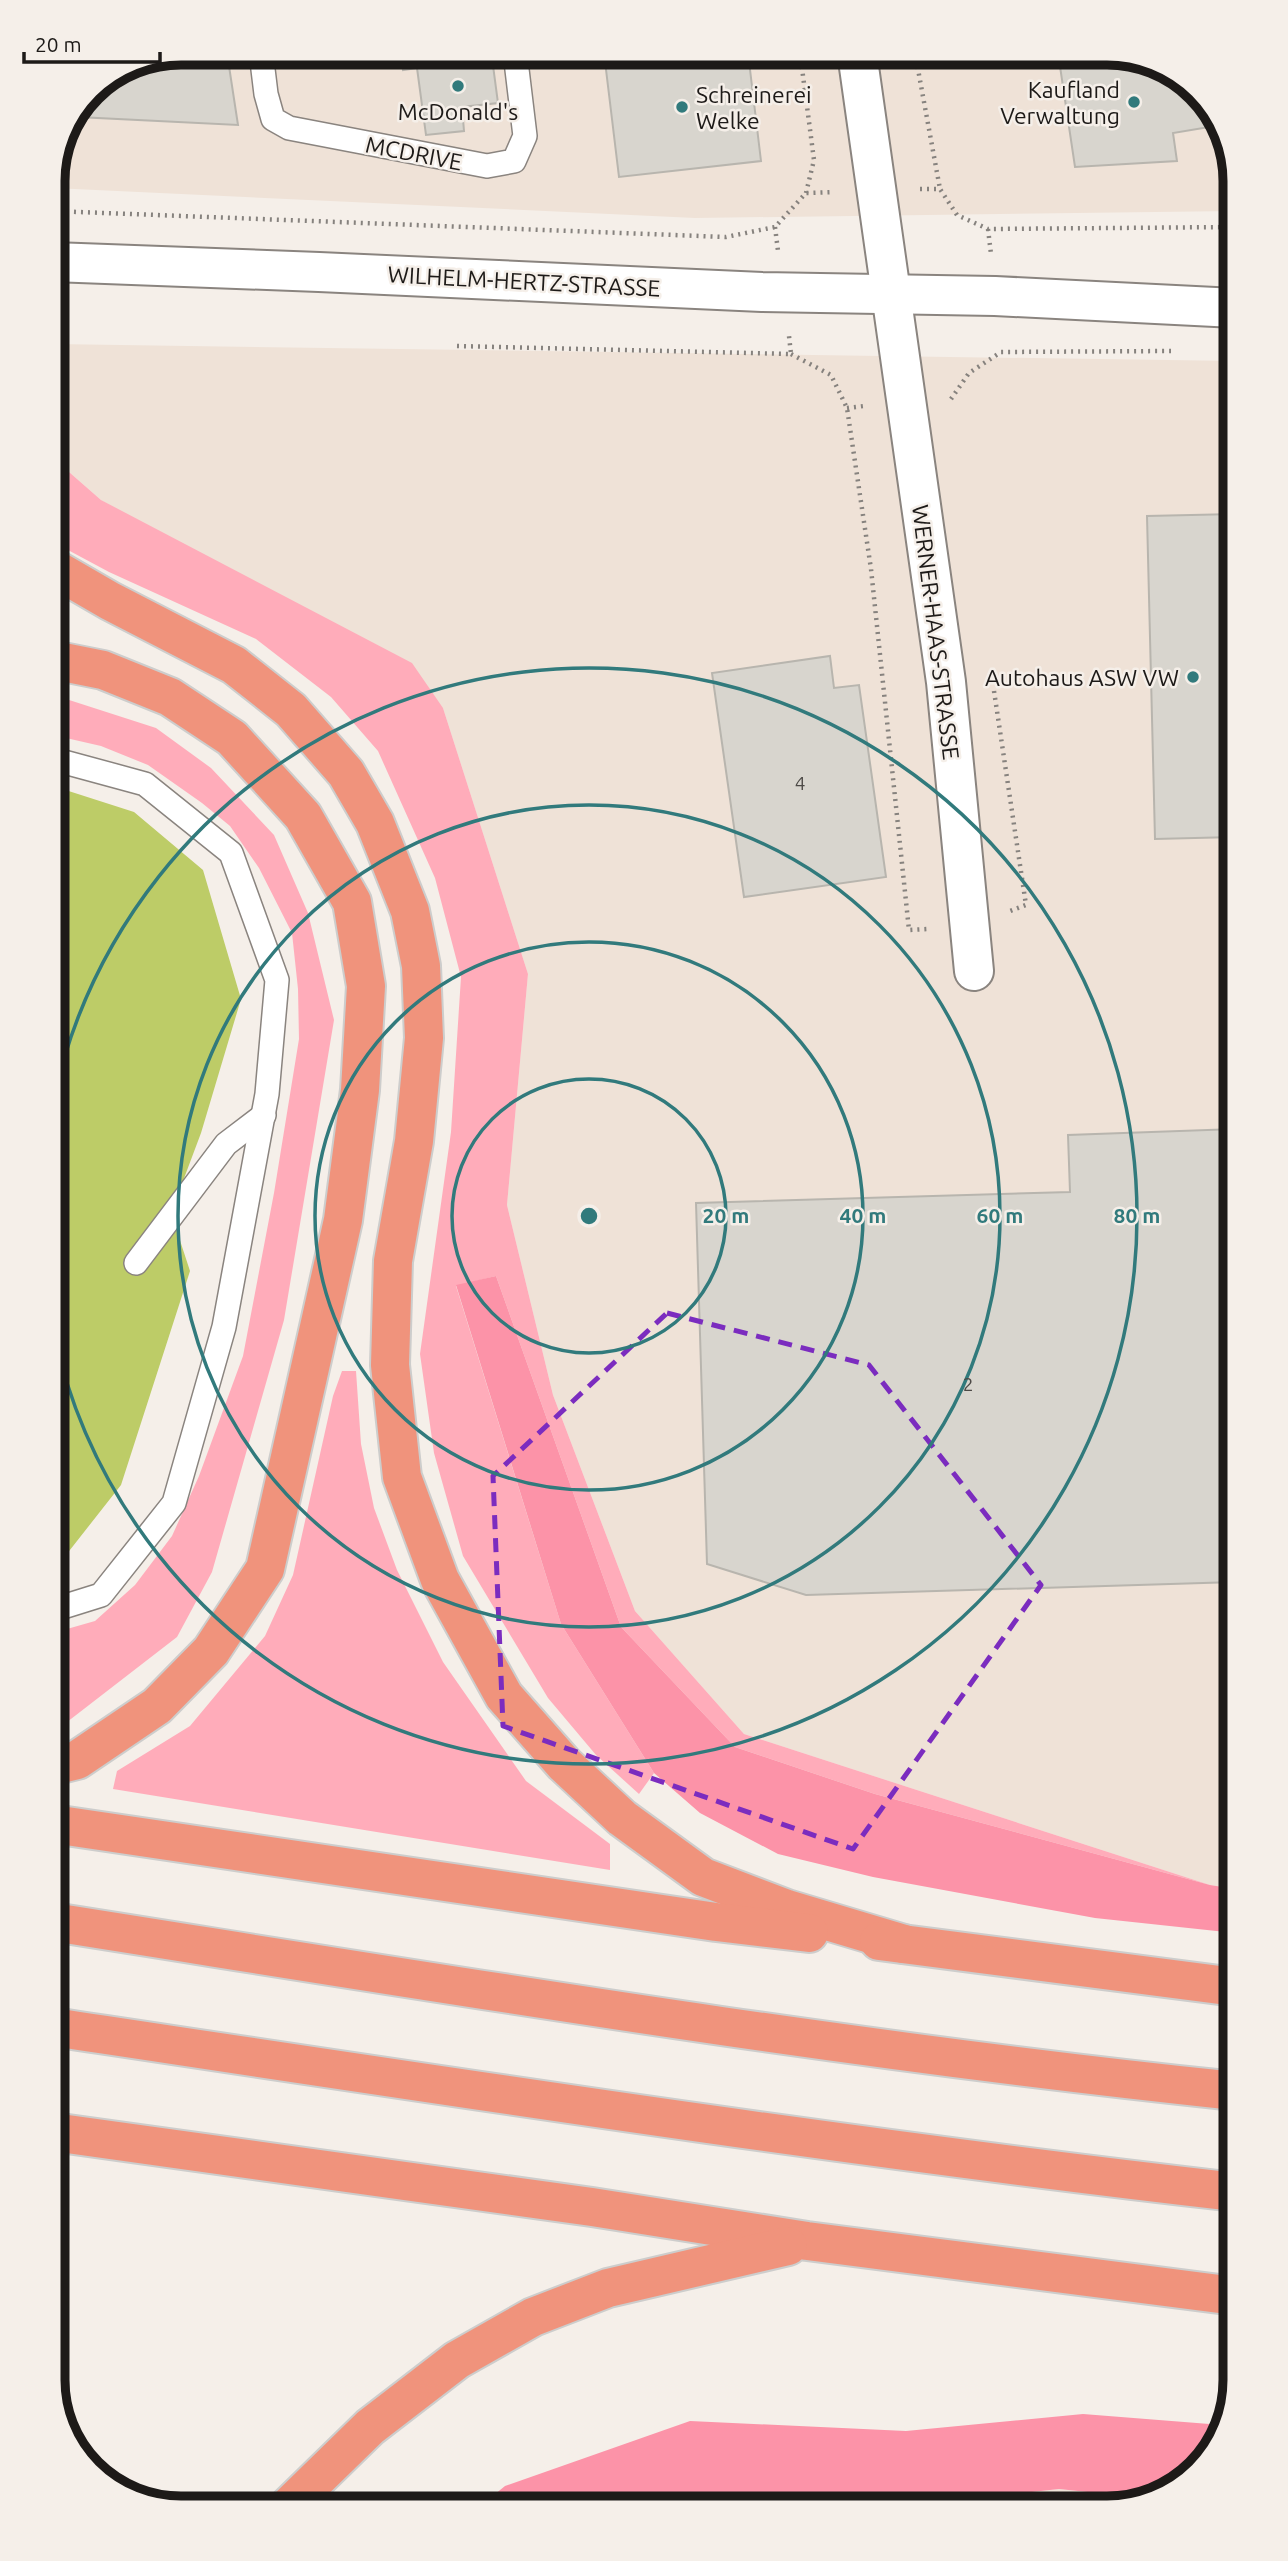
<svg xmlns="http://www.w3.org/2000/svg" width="1288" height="2561" viewBox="0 0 1288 2561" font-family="Ubuntu,sans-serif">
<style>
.built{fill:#efe2d7}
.green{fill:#ffacba}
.forest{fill:#fc93a8}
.water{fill:#bdcc67}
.building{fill:#d8d5ce;stroke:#b8b5ae;stroke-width:2}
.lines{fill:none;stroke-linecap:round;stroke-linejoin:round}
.lane-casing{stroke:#8a847f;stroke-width:26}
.street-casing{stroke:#8a847f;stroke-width:42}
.secondary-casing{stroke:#8a847f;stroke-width:42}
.highway-casing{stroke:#cdcdcc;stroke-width:42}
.path{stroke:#86827e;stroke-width:4.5;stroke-dasharray:2 5;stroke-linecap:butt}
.lane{stroke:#fff;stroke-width:23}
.street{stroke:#fff;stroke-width:38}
.secondary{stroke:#fff;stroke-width:38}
.highway{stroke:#f0937c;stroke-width:38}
.marked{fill:none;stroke:#7b2cbf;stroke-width:5;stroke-dasharray:14 9;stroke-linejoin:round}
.ring{fill:none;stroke:#317a7c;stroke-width:3.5}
.poi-dot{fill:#317a7c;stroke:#f5efe9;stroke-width:2.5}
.labels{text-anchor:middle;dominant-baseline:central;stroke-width:5;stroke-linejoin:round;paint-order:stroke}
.number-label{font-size:19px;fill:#4c4946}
.poi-label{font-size:23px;fill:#1d1a18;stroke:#f5efe9;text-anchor:end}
.street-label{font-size:23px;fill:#1d1a18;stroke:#f5efe9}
.rim{fill:none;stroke:#1d1a18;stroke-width:9}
.centre{fill:#317a7c;stroke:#f5efe9;stroke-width:3.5}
.ring-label{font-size:21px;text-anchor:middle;font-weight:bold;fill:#317a7c;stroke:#f5efe9;stroke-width:5;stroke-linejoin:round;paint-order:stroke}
</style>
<rect width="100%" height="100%" fill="#f5efe9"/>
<g class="built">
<polygon points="181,53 1116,53 1185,79 1226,132 1235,181 1235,211 695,218 53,188 53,173 90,90 132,62"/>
<polygon points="53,344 1235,361 1235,1889 1210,1885 744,1734 635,1611 553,1395 507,1205 528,974 443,708 101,500 53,458"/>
<polygon points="1059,2489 1154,2499 1107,2508 914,2508 958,2500"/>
</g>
<g class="green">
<polygon points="53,458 101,500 412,663 443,708 528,974 507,1205 553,1395 635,1611 744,1734 1210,1885 875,1794 735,1747 621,1627 496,1276 456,1286 561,1624 654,1773 639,1794 596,1755 548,1698 463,1556 434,1453 420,1354 451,1132 461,977 435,878 378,751 331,697 256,639 109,572 53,542"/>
<polygon points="53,698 66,699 156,728 211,768 274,835 308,913 334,1020 284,1320 212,1572 177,1637 58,1729 53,1730 53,1633 95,1621 135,1585 172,1536 199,1476 243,1356 274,1193 299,1039 298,989 292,933 259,868 230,826 202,803 148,765 101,746 53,735"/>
<polygon points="342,1371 356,1371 361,1444 374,1508 397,1570 443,1662 526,1781 610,1844 610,1870 113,1789 117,1771 190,1726 265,1636 293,1575 333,1396"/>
</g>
<g class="forest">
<polygon points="496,1276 621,1627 735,1747 875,1794 1210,1885 1235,1889 1235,1933 1095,1918 873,1877 778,1854 700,1813 654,1773 561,1624 456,1285"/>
<polygon points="1083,2414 1222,2425 1214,2452 1154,2499 1059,2489 958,2500 914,2508 478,2508 505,2486 690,2421 906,2431"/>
</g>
<polygon class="water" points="53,786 134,812 203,870 241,999 201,1133 171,1213 190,1271 121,1485 66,1555 53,1560"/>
<g class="building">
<polygon points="181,52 227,53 238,125 78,117 90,90 132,62"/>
<polygon points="400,53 508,53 508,55 492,58 498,103 462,107 464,131 426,135 417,68 403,70"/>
<polygon points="604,53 748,53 761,161 619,177"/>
<polygon points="1058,53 1116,53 1185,79 1221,125 1173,133 1177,161 1075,167"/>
<polygon points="1235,514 1235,837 1155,839 1147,516"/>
<polygon points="830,656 834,688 859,685 886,877 744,897 712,673"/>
<polygon points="1235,1129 1235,1582 806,1595 707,1564 696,1203 1070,1192 1068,1135"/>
</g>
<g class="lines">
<g class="lane-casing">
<g id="lane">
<polyline points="261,53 266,94 273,119 289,128 487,166 514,161 525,136 515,53"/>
<polyline points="136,1263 226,1144 264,1115"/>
<polyline points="53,1610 101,1595 174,1503 224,1327 267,1094 277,980 231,853 145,784 53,759"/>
</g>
</g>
<g class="street-casing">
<polyline id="street" points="857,53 946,682 974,971"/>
</g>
<g class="secondary-casing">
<polyline id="secondary" points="53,262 319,272 762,292 995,296 1235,308"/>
</g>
<g class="highway-casing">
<g id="highway">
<polyline points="53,568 110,601 234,665 291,710 346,773 375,823 410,911 421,966 424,1038 414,1141 393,1261 390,1365 402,1477 440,1580 504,1696 564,1764 622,1818 703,1877 787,1909 904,1944"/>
<polyline points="53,1766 77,1760 157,1706 211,1651 265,1569 343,1220 360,1090 366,986 352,902 303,816 232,738 170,697 103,670 53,660"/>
<polyline points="53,1824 716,1922 809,1933"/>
<path d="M53 1922C446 1984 839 2050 1235 2091"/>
<polyline points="879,1941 1235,1987"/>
<path d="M53 2027C446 2086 840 2147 1235 2192"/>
<polyline points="53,2132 592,2207 807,2241 1235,2296"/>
<polyline points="287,2508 370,2427 457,2360 533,2317 608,2288 788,2246"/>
</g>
</g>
<g class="path">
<polyline points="800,53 814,160 806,193"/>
<polyline points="915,53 940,189"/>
<polyline points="920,189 940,189 957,215 988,229 1235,227"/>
<polyline points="53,211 726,237 775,227 806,193 834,192"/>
<polyline points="775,227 778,251"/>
<polyline points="988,229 991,254"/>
<polyline points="457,346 791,354 789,336"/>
<polyline points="791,354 831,375 847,408 871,569 909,930 927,929"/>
<polyline points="951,399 969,373 1001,352 1171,351"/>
<polyline points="847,408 864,406"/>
<polyline points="994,691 1026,905 1010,911"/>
</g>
<use href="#lane" class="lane"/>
<use href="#street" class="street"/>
<use href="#secondary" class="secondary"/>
<use href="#highway" class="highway"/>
</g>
<path class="marked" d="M667 1313 869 1365 1041 1585 853 1849 503 1726 493 1476Z"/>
<g class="ring">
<circle cx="589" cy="1216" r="137"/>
<circle cx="589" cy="1216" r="274"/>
<circle cx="589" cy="1216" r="411"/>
<path d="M53 1102A548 548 0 1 1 53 1330"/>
</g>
<g class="poi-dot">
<circle cx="458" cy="86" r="7"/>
<circle cx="1134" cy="102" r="7"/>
<circle cx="682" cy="107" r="7"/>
<circle cx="1193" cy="677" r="7"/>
</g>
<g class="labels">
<g class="number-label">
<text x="800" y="783">4</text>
<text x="968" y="1384">2</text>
</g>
<g class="poi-label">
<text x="1120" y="89">Kaufland<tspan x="1120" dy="26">Verwaltung</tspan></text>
<text x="696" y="94" text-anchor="start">Schreinerei<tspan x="696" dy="26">Welke</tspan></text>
<text x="458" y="111" text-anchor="middle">McDonald's</text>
<text x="1179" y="677">Autohaus ASW VW</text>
</g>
<g class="street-label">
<text transform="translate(414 153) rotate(11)">MCDRIVE</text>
<text transform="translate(524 281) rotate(3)">WILHELM-HERTZ-STRASSE</text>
<text transform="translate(936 632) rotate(83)">WERNER-HAAS-STRASSE</text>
</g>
</g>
<path d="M0 0H1288V2561H0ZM181 65H1107A116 116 0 0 1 1223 181V2380A116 116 0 0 1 1107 2496H181A116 116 0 0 1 65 2380V181A116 116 0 0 1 181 65Z" fill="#f5efe9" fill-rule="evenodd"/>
<path class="rim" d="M181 65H1107A116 116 0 0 1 1223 181V2380A116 116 0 0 1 1107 2496H181A116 116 0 0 1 65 2380V181A116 116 0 0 1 181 65Z"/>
<circle cx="589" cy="1216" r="10" class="centre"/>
<g class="ring-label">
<text x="726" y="1223">20 m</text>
<text x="863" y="1223">40 m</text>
<text x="1000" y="1223">60 m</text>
<text x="1137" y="1223">80 m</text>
</g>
<path d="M24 52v10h136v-10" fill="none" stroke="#1d1a18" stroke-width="3.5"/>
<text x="35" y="52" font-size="21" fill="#1d1a18" stroke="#f5efe9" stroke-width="5" paint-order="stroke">20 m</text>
</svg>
